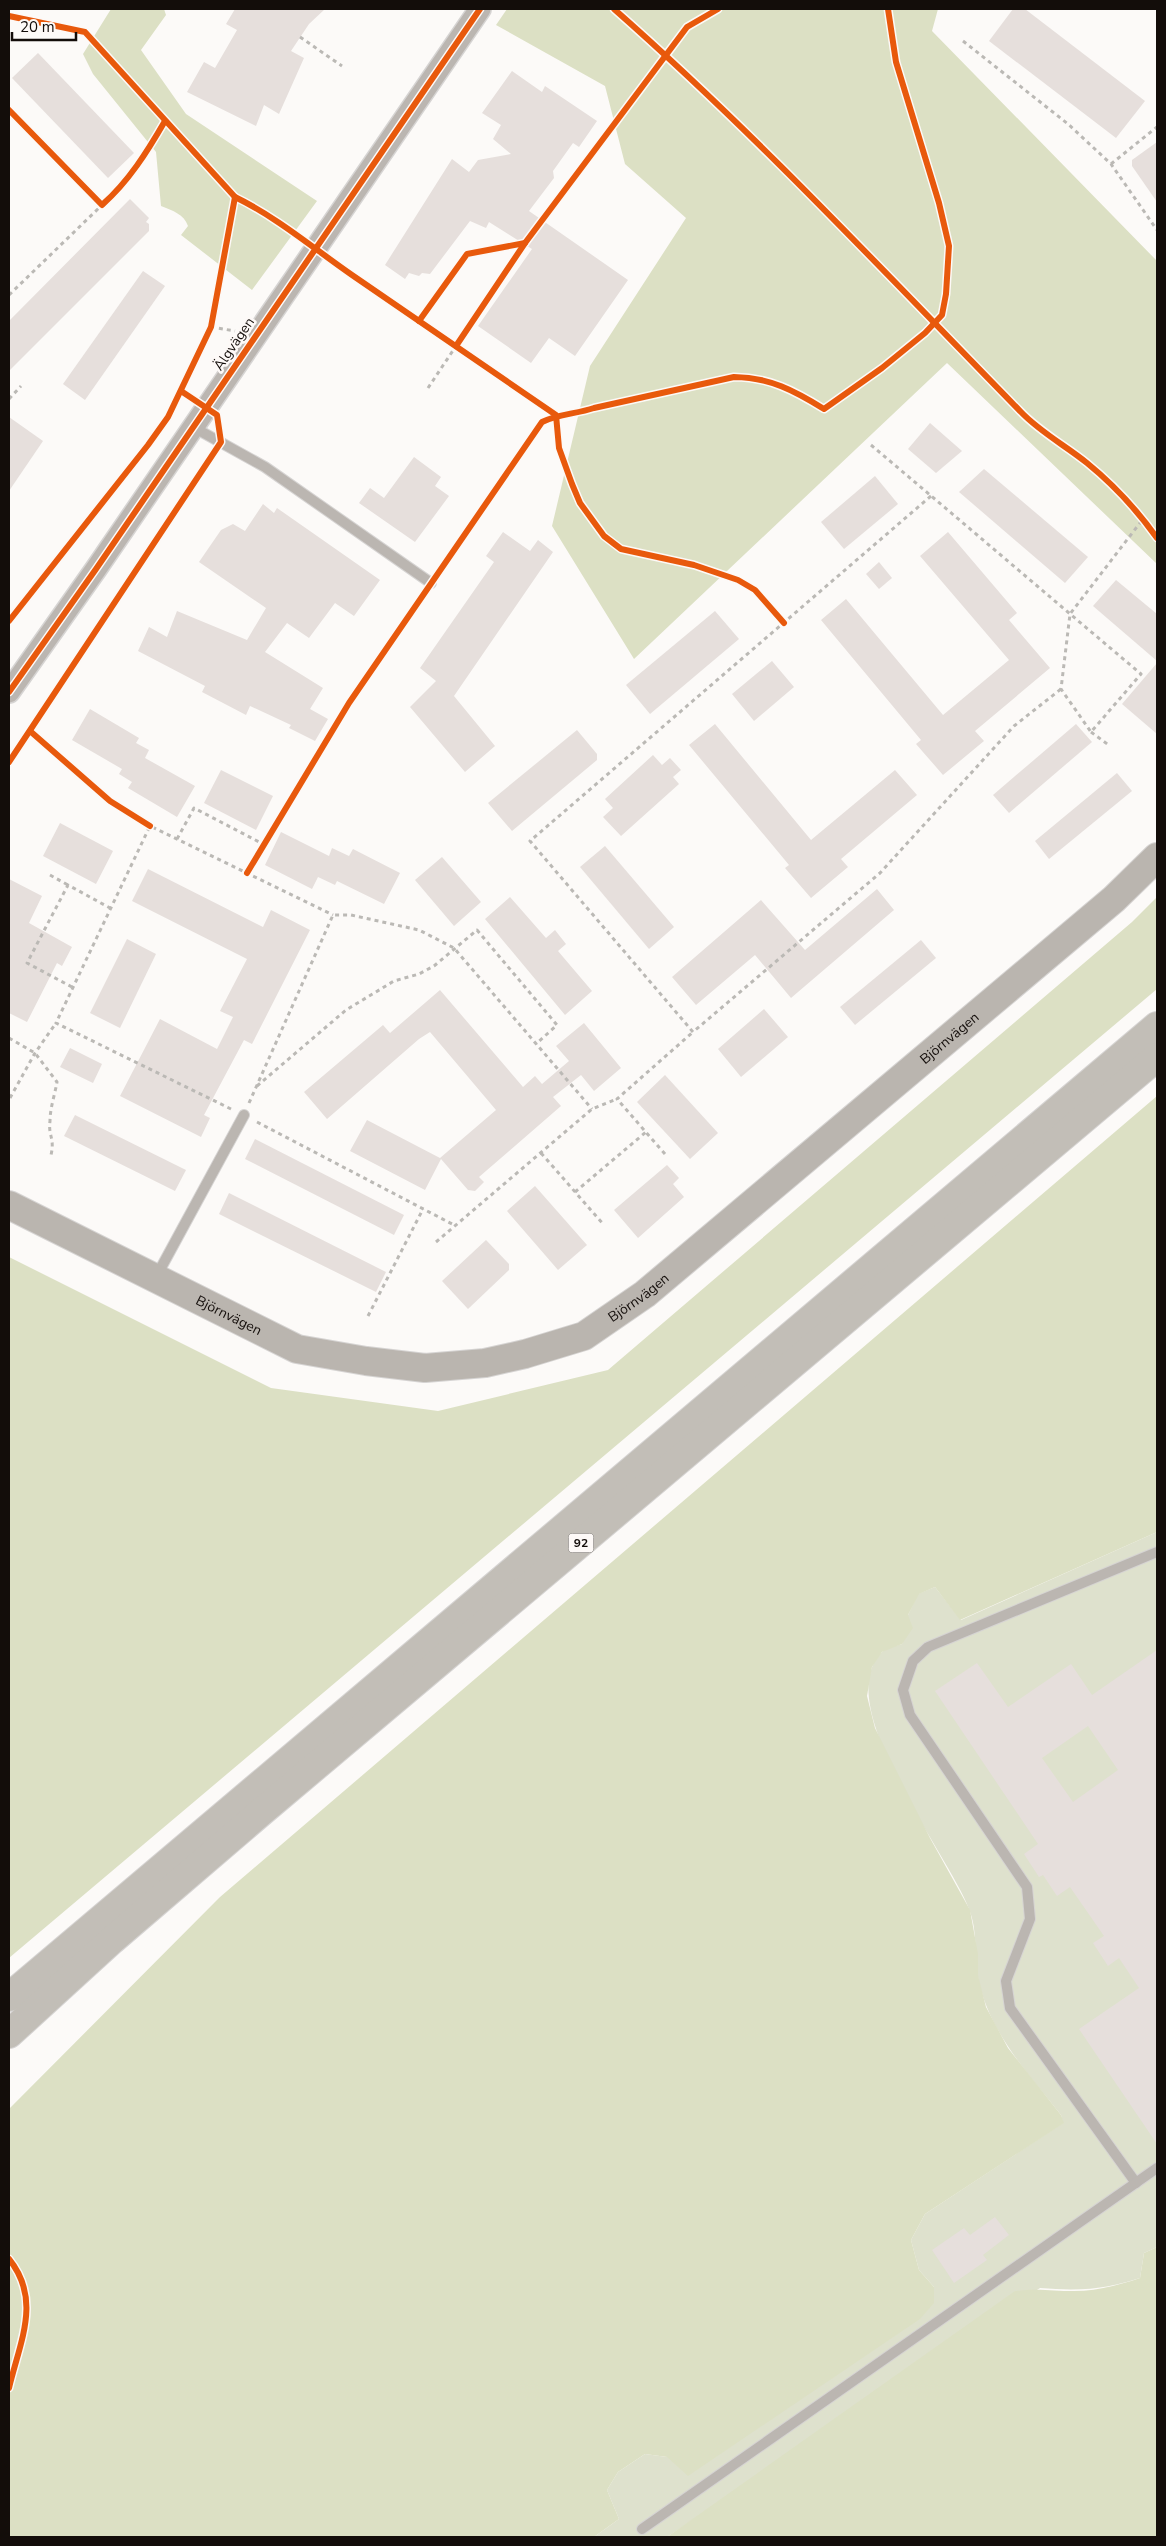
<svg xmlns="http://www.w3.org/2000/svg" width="1166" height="2546" viewBox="0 0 1166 2546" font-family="'Nunito Sans',sans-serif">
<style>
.green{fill:#dee1cd}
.forest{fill:#dce0c4}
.building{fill:#e6dfdc;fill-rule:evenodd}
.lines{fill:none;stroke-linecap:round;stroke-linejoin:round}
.lane-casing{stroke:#d6d4d3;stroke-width:12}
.street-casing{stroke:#d6d4d3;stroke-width:24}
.secondary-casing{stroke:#d6d4d3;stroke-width:30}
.highway-casing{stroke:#d6d4d3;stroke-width:30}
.path{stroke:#bbb9b5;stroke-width:3;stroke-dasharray:4 4;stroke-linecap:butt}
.lane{stroke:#bbb6b1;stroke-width:10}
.street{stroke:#bbb6b1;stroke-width:21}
.secondary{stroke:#bab5af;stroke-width:28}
.highway{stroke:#c2beb7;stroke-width:28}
.cycleway-casing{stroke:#fdf9f7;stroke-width:9}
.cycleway{stroke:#e8590c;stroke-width:6}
.labels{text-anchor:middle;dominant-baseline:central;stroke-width:5;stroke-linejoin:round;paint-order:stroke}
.shield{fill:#fdf9f7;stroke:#595451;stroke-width:1}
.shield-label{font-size:12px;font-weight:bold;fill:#130d0a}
.street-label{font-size:14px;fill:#130d0a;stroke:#fdf9f7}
</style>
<rect width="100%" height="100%" fill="#fcfaf8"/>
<path class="green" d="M1157 1532V2247L1144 2253 1140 2278C1104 2290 1077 2291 1040 2288L667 2537H594L619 2519 607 2490 618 2472 645 2454 667 2457 934 2287 919 2270 911 2240 925 2214 1063 2123 1061 2115C1027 2072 988 2031 978 1977 974 1955 978 1931 969 1909 949 1855 830 1706 881 1653 886 1648 896 1646 902 1644L908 1615 918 1594 935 1587 961 1620Z"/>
<g class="forest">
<path d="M111 9H164L166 15 141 50 186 114 317 201 252 290 181 235 188 226C184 214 173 211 161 206L156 152 93 74 83 54Z"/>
<polygon points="507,9 938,9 932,31 1157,261 1157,564 947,363 634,659 552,526 590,366 686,218 625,164 605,86 496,25"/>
<polygon points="1157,897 1157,989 9,1958 9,1257 271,1388 438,1411 608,1370 1132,922"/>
<polygon points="1157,1096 1157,1532 960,1620 935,1587 919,1594 908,1615 913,1628 902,1644 882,1652 872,1667 867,1696 875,1728 930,1838 970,1910 978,1954 978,1975 986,2007 1008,2048 1061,2115 1064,2123 925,2214 911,2240 919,2270 934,2287 934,2303 920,2319 688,2476 667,2457 645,2454 618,2472 607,2490 619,2519 594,2537 9,2537 9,2109 220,1897"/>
<path d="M1157 2247V2537H667L1015 2291C1039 2288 1052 2291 1074 2291 1097 2291 1119 2285 1140 2278L1144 2253Z"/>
</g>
<g class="building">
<polygon points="235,9 325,9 309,24 291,51 304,58 279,114 264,105 256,126 187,92 204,62 215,68 237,30 226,24"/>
<polygon points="1013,9 1025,9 1145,101 1116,138 989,41"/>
<polygon points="38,53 134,153 108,178 12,78"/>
<polygon points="512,71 542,92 545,86 597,121 579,147 573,143 553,171 554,178 529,211 628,280 575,356 549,338 531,363 478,326 532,249 489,222 486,228 470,221 430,274 422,273 419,276 409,273 405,279 385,265 452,159 469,172 478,160 511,154 493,139 501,125 482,113"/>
<polygon points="1157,142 1157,202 1132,166 1132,160"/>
<polygon points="130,199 149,218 146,222 149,224 149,231 9,371 9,321"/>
<polygon points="143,271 165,286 85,400 63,384"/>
<polygon points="9,417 43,441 9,491"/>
<polygon points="930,423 962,451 936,473 908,449"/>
<polygon points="414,457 441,477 435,486 449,496 415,542 359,503 370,488 384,498"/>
<polygon points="984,469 1088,557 1065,583 959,492"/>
<polygon points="875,476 898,504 844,549 821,522"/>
<polygon points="263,504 274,513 277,508 380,580 354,616 335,603 309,638 287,623 265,652 323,688 310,709 328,719 315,741 289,728 291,725 250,706 246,715 202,692 205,686 138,651 149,627 167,637 177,611 247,640 266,608 199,562 221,530 233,524 245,531"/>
<polygon points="503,532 530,551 538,540 553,552 454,696 495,746 465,772 410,707 436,681 420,668 494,562 486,556"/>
<polygon points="948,532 1017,613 1009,620 1050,668 975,731 984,741 943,775 916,744 921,740 821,620 846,599 943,715 1009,660 920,556"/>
<polygon points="879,562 892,578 879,589 866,574"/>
<polygon points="1116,580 1157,614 1157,661 1093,606"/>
<polygon points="715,611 739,639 650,714 626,685"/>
<polygon points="772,661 794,687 754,721 732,694"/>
<polygon points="1157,663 1157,734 1122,704"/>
<polygon points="90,709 139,738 136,743 149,750 145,758 195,786 177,817 128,788 132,782 119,774 122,769 72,740"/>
<polygon points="715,724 811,840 895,770 917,795 841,859 848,867 811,898 785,868 789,865 689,745"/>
<polygon points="1076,724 1092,742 1009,813 993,795"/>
<polygon points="577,730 597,754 597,760 512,831 488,803"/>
<polygon points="653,755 662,765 670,758 681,770 673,777 679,784 621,836 603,817 613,808 605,799"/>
<polygon points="221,770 273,796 256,830 204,803"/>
<polygon points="1117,773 1132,791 1049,859 1035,841"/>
<polygon points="60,823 113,851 96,884 43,856"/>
<polygon points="281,832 329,856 332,848 349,856 353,849 400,873 384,904 337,881 335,885 318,877 312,889 265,865"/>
<polygon points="605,846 674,927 649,949 580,867"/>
<polygon points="442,857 481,902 454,926 415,880"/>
<polygon points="148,869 263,927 271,910 310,930 252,1044 244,1040 204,1115 210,1118 201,1137 120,1096 160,1019 217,1049 233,1017 220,1011 247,959 132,901"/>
<polygon points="9,879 42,896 29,923 72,947 62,966 57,963 27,1022 9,1013"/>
<polygon points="877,889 894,910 791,998 755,955 696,1005 672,977 761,900 805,950"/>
<polygon points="510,897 546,938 555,930 566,944 558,951 592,991 565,1015 485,919"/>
<polygon points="127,939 156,954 120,1028 90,1013"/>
<polygon points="921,940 936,958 855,1025 840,1007"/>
<polygon points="440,990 523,1087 535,1076 542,1084 569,1061 556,1046 584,1023 621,1068 594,1091 581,1075 553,1097 561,1106 479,1177 484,1182 475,1191 468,1190 441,1159 425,1190 350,1151 367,1120 440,1158 496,1110 430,1032 419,1039 327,1119 304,1092 383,1025 390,1033"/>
<polygon points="764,1009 788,1037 741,1077 718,1049"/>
<polygon points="70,1048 102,1064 93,1083 60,1067"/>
<polygon points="665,1075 718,1133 690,1159 637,1102"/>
<polygon points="75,1115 186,1170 175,1191 64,1136"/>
<polygon points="255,1139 404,1215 394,1235 245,1159"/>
<polygon points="667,1165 679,1178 673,1184 684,1197 638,1238 614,1210"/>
<polygon points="535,1186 587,1245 558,1270 507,1211"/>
<polygon points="229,1193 386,1272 376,1292 219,1214"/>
<polygon points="486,1240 509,1264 509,1270 468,1309 442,1281"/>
<path d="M1157 1650V2144L1079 2029 1139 1988 1119 1958 1108 1966 1093 1943 1104 1936 1070 1887 1057 1896 1043 1875 1039 1877 1024 1854 1038 1844 935 1691 977 1663 1008 1707 1071 1664 1092 1695ZM1088 1726 1118 1770 1073 1802 1042 1758Z"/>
<polygon points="995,2217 1009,2235 983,2255 987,2260 954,2283 932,2250 964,2228 970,2235"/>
</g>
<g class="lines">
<g class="lane-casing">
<g id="lane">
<polyline points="193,427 265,467 431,583"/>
<polyline points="156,1277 244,1115"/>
<polyline points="1136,2183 1010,2008 1006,1981 1030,1919 1027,1887 910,1715 903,1690 913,1661 928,1647 1157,1552"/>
<polyline points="642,2529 1157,2168"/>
</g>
</g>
<g class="street-casing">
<polyline id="street" points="9,692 96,569 480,9"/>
</g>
<g class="secondary-casing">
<g id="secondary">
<path id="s1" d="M9 1205 297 1349 366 1361 425 1368 485 1363 525 1354 584 1336 645 1294 1114 899 1157 857"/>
</g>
</g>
<g class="highway-casing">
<g id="highway">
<polyline points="9,1997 1157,1026"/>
<polyline points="9,2034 112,1940 260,1813 1157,1057"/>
</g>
</g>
<g class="path">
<polyline points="300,37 342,66"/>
<polyline points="963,41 1068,124 1111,164 1157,230"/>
<polyline points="1111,164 1157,127"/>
<polyline points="9,295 102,205"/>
<polyline points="211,327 235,331"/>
<polyline points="428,388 456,346"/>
<polyline points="9,399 21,386"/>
<path d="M871 445C961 521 1051 598 1141 674L1091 732 1061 689 1070 614 1143 519"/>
<polyline points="931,496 530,841 693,1032 880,873 1014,726 1061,689"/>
<polyline points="1091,732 1110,746"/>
<polyline points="177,839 194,808 263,844"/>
<polyline points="50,875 68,885"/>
<polyline points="72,987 27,963 68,885 110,908"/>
<path d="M9 1038 35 1053 57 1082C55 1094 50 1108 50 1121 48 1136 55 1138 51 1155"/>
<polyline points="257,1086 346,1010 394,981 419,974 434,966 477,930 557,1025 536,1044"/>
<polyline points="10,1098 35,1053 56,1023"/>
<polyline points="249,1103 333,915 351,915 419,930 454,948 592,1109"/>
<polyline points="231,1109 56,1023 150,826 333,915"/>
<polyline points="257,1122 454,1225"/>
<polyline points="541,1153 604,1225"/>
<polyline points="665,1154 617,1099 693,1032"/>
<polyline points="575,1192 646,1132"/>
<polyline points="436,1242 592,1109 617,1099"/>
<polyline points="368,1316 423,1209"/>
</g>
<use href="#lane" class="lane"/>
<use href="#street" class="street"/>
<use href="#secondary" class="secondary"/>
<use href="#highway" class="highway"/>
<g class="cycleway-casing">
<g id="cycleway">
<path d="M614 9C757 135 888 276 1021 412 1040 432 1066 446 1087 463 1114 485 1137 510 1157 538"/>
<path d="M9 16 85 32 235 197C278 218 313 248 352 275 420 322 488 368 556 415L559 448 572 484 580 503 604 536 621 549 694 565 738 580 755 590 784 623"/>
<path d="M9 110 102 205C129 181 147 152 165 121"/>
<polyline points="419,321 467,254 525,243 687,27 718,9"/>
<polyline points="456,346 525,243"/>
<polyline points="9,621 148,445 168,417 211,327 235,197"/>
<polyline points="9,692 96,569 480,9"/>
<polyline points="30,731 110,801 150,826"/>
<polyline points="9,762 221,442 217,415 181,391"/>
<path d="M247 873 349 703 542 422C558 414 576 414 594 408L734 377C769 377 795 391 824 409L882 368 925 333 942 315 946 294 949 246 939 203 896 62 888 9"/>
<path d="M9 2259C42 2300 20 2341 9 2388"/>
</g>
</g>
<use href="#cycleway" class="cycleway"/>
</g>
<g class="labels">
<rect class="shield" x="568.5" y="1533.5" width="25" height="19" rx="4"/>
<g class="shield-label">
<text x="581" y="1543">92</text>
</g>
<g class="street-label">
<text transform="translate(234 344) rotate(-56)">Älgvägen</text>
<text stroke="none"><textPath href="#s1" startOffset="1086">Björnvägen</textPath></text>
<text stroke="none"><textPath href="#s1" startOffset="681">Björnvägen</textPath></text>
<text stroke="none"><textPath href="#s1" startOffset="246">Björnvägen</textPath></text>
</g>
</g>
<rect width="1166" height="2546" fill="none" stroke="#130d0a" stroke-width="20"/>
<path d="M12 32v8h64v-8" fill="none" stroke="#130d0a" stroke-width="2.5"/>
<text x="20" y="32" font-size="15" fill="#130d0a" stroke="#fdf9f7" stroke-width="4" paint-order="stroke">20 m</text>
</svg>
